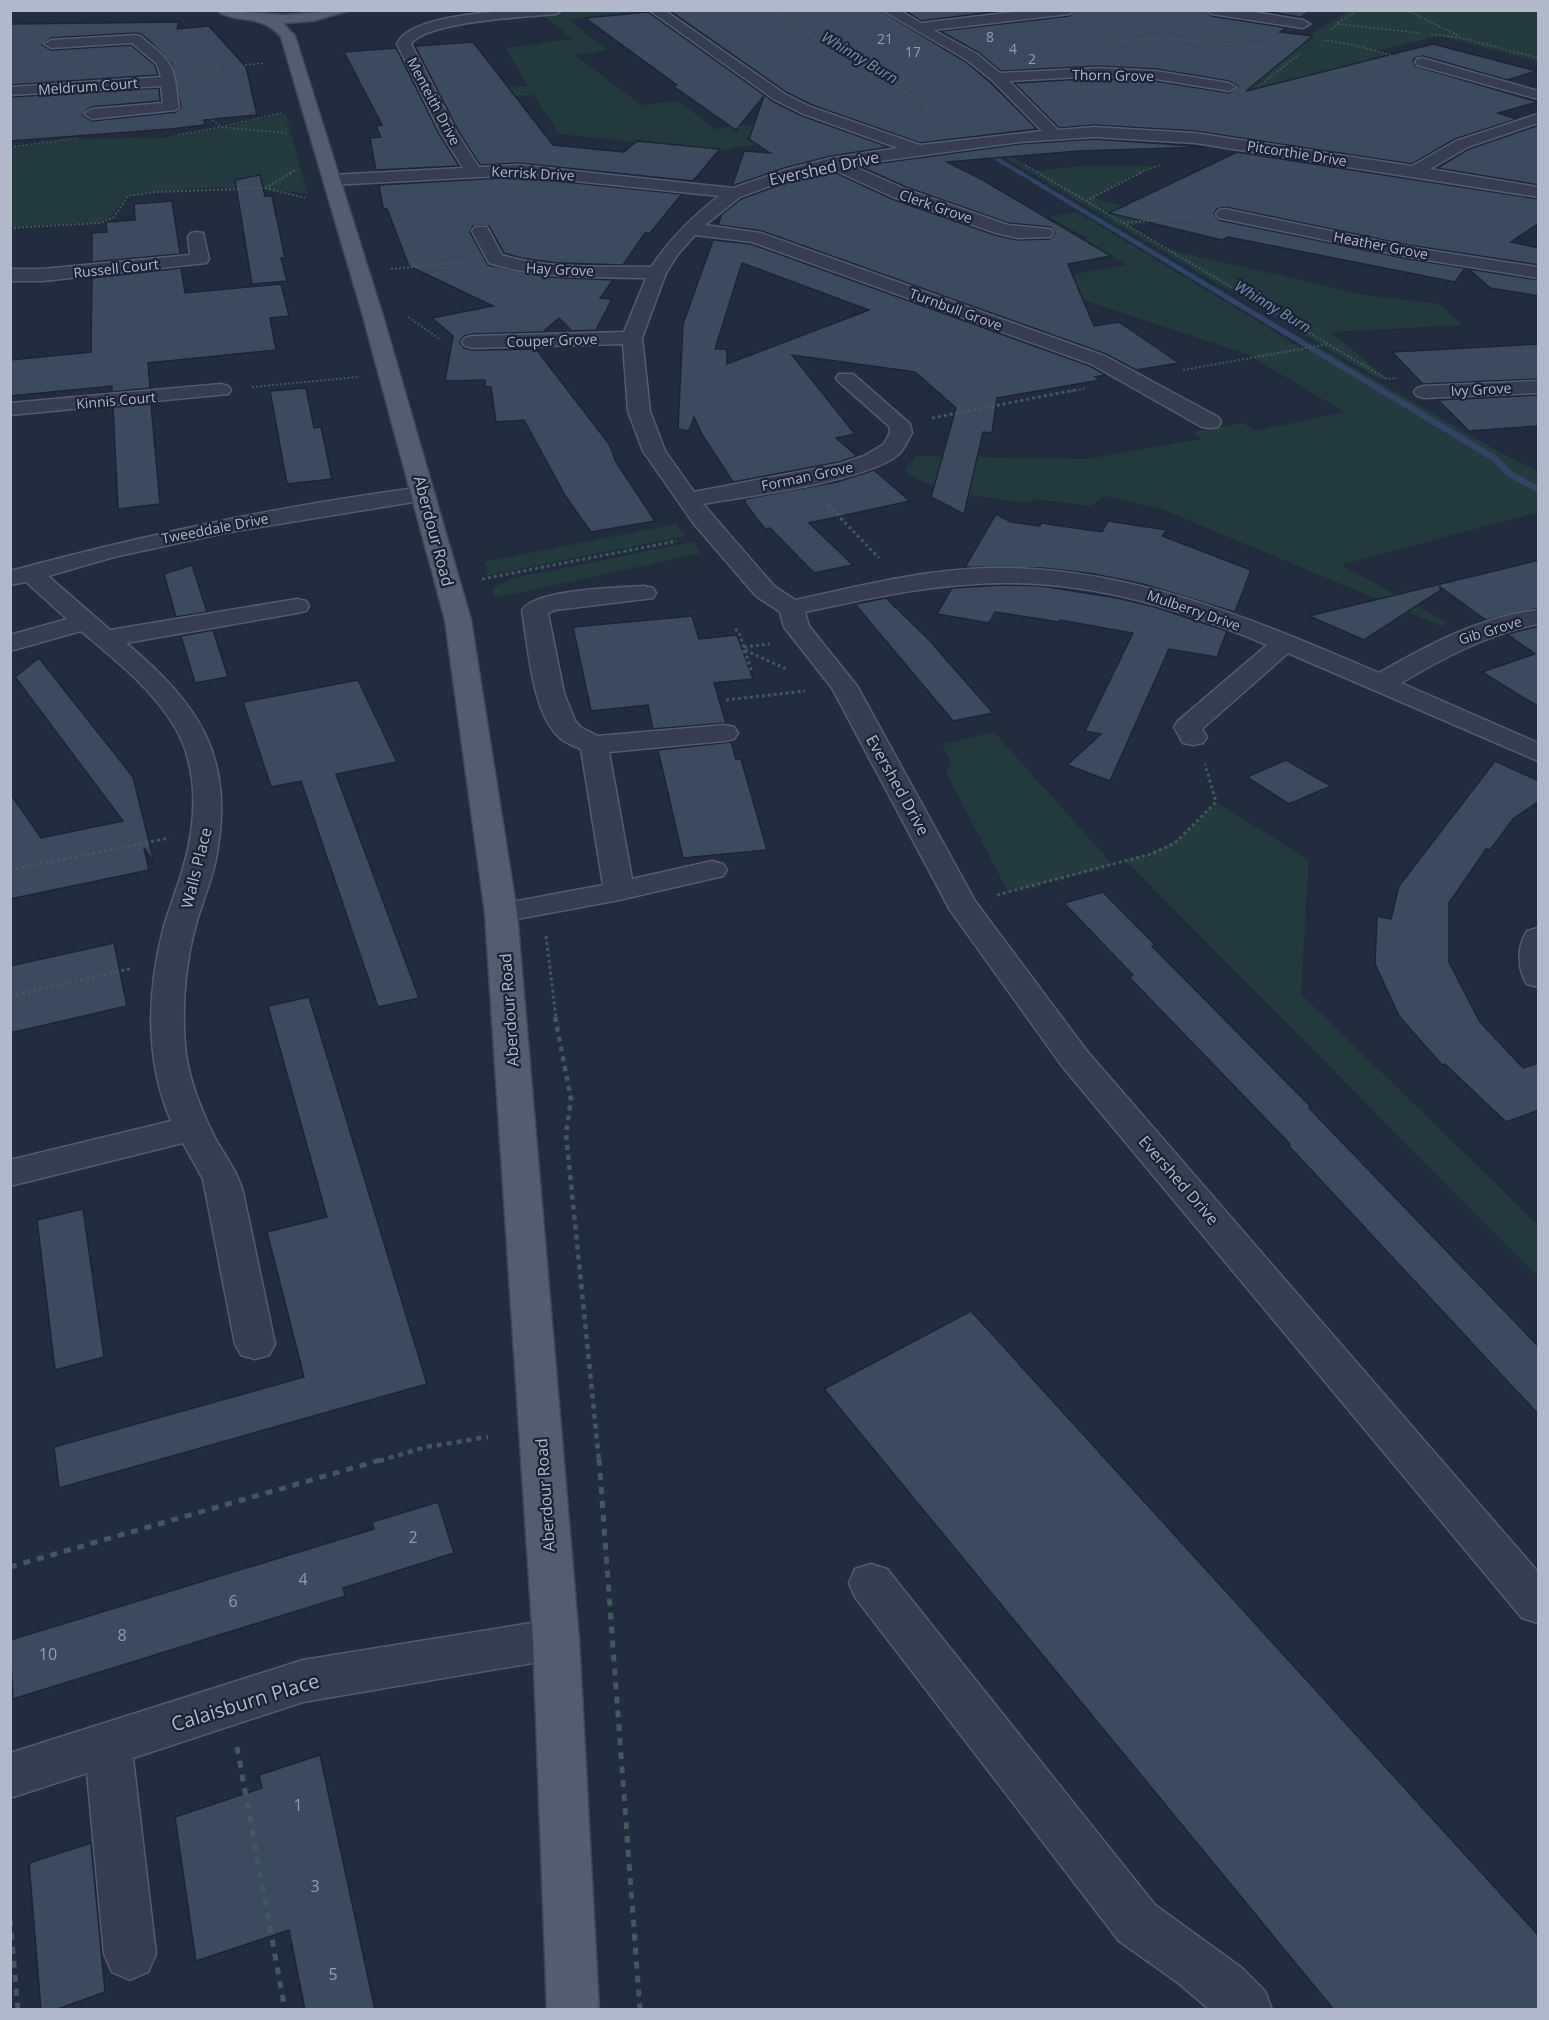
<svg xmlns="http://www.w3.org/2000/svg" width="1549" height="2020" viewBox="0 0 1549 2020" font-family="'Open Sans',sans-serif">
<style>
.green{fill:#233b3f}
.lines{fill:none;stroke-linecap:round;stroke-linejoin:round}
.stream{fill:#314465;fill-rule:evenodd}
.building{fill:#3c4a5e;stroke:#1c2535;stroke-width:1.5;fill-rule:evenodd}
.minor-casing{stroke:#535c6c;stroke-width:3}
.major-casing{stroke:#3e4757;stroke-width:3}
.path-far4{stroke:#41585c;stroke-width:1.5;stroke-dasharray:2 2;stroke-linecap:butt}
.path-far3{stroke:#41585c;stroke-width:2;stroke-dasharray:2 2;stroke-linecap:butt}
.path-far2{stroke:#41585c;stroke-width:3;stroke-dasharray:3 3;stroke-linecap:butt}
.path-far1{stroke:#41585c;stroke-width:4.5;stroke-dasharray:5 5;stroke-linecap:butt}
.path{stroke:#41585c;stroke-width:5;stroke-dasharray:7 7;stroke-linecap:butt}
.minor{fill:#353e4e;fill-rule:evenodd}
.major{fill:#535d6e;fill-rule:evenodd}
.labels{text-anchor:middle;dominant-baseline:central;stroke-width:4.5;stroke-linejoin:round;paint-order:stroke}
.number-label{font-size:14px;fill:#939daf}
.far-street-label{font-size:14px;fill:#b0b9ca;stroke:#1a2333}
.far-water-label{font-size:15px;font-style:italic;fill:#758eb4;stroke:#1a2333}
.street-label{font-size:16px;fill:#b0b9ca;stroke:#1a2333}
.near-number-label{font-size:16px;fill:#939daf}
.near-street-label{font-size:20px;fill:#b0b9ca;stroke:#1a2333}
</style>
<rect width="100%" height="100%" fill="#212c3e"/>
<g class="green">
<polygon points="590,11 636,12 569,20 607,50 575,55 641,105 679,101 714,129 810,118 869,137 867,151 855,153 805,134 720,151 559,134 533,95 447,101 442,93 528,86 506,48 572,39 543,15"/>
<polygon points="1348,11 1538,11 1538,62 1440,36 1377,51 1399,57 1193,131 1290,48"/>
<path d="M285 113 308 194C249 184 186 186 127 196L110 217 98 222 11 227 10 148 74 139 160 138 224 128Z"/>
<polygon points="993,146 1036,171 1080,166 1159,166 1132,176 1093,198 1174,218 1129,226 1166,249 1365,295 1441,304 1462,325 1331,332 1387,379 1381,380 987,147"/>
<path d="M1077 212 1306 351 1320 348 1499 452 1538 471V512L1341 565 1448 623 1441 626 1162 509 1104 496 1091 506 1036 499 1029 503C998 499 926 492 905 470L915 456 1086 459 1201 439 1193 432 1243 423 1255 431 1344 412 1247 354 1029 282 1127 265 1083 239 1087 238 1049 217Z"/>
<polygon points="676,524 686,536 488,575 484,562"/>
<polygon points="692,542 701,553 495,598 492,588 514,578"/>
<polygon points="994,732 1113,865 1008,892 946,772 951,762 942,744"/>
<path d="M1216 802 1309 860 1301 994 1538 1225V1277L1126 861C1174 848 1183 837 1216 802Z"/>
</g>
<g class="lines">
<polygon class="stream" points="987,153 991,153 1497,456 1513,472 1538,486 1538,493 1507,476 1491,460 987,155"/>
</g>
<g class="building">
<polygon points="669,10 880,10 966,62 990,82 1037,129 920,143 812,105 786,92"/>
<polygon points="904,10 1007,10 921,21"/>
<polygon points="1077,10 1204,10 1212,16 1287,28 1280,32 1313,36 1246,91 1433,44 1537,71 1507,80 1423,56 1415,58 1413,61 1415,66 1538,102 1498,113 1517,119 1455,139 1412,164 1195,131 1094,125 1059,128 1014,83 1099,78 1156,81 1229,93 1238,86 1229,81 1156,69 1099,66 1001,71 978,52 940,31 1069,16"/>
<polygon points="1258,10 1311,10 1301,17"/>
<polygon points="648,12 774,102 800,115 889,147 831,156 784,168 732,186 744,151 770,153 749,139 764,96 736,130 673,86 677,85 585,18"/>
<polygon points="179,22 177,29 209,26 246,67 257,115 204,120 205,125 170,129 10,141 10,97 159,88 160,101 91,107 82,115 92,121 176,112 181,107 172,64 153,44 141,34 135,33 51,38 42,45 51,50 131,45 155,65 158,75 10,85 10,24"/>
<polygon points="473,42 553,145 624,152 637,141 720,149 693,181 518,163 480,165 459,132 415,46"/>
<polygon points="396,48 439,134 459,166 376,170 370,138 381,137 376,126 382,125 344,52"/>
<polygon points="1539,125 1539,185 1437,168 1469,149"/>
<polygon points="1094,139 1208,147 1079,151 947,162 981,179 1111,256 1068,264 1094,326 1119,322 1179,363 1136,370 1106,354 762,231 718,225 722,214 741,199 796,179 832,171 892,199 995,235 1017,240 1050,239 1055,233 1050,227 1008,223 906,187 859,166 1019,144"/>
<polygon points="1237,152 1539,199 1539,223 1511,242 1539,248 1539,265 1408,245 1225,207 1217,209 1214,214 1219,220 1408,259 1465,268 1455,282 1228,237 1222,240 1109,213"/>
<polygon points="260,175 265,196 272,196 285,258 281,258 287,281 252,284 235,180"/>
<polygon points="518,177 682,194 650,233 645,233 623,265 558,263 521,258 504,253 489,226 473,226 470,232 488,265 547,277 613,280 600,298 612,299 596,330 572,331 559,318 543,332 472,334 464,336 460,342 464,348 472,350 536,349 609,444 616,462 655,521 591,532 566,497 524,420 496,422 491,387 485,387 485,380 445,381 453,336 432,318 493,306 409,266 387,209 383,208 379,185"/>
<polygon points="172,201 180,254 92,262 92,233 107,232 106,222 135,220 134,204"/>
<path d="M713 240 751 244 1090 366 1106 375 1095 377 1100 380 997 398 992 433 983 432 964 514 931 497 956 408 915 372 792 355 855 434 836 438 857 456 839 462 733 482 703 436 694 417 689 431 678 429 683 324ZM742 263 869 310 727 364V349H715Z"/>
<polygon points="181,268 185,293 281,284 289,316 270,318 276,350 148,363 150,388 112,392 112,386 10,396 10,360 91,352 92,278"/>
<polygon points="1469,269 1539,280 1539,296 1490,288"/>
<polygon points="1539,344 1539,379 1423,384 1392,352"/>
<polygon points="306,388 314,428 321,427 332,479 287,484 270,391"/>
<polygon points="1539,395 1539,426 1469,431 1438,400"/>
<polygon points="151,404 160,504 118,509 113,407"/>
<polygon points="874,470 910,501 809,523 853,565 814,573 770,528 765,529 745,503 745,499 837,482"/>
<polygon points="996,514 1011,522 1040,526 1041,523 1102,532 1108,521 1167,530 1162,536 1251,570 1235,612 1143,584 1094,574 1043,568 965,567"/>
<polygon points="1539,560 1539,608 1486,620 1439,586 1441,590 1364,640 1309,616"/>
<polygon points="192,565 207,612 176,617 164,574"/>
<polygon points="1002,585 1041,586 1117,598 1155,607 1227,631 1217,657 1169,649 1110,781 1067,765 1101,734 1085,731 1133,633 1060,620 1059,622 995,612 989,623 937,614 952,588"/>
<polygon points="886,598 929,640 993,713 953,721 855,604"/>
<polygon points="692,616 699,639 737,635 753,679 714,683 726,723 653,729 648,705 591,711 573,627"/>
<polygon points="1539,626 1539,707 1482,672 1535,654 1507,634"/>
<polygon points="213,630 228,677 195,683 181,636"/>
<polygon points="39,658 133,777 154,862 144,848 149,870 10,899 10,793 41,838 123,821 15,677"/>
<polygon points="358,680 397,762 336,774 419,998 378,1007 301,781 271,787 243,702"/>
<polygon points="731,742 736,759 741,759 767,850 683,858 658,750"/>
<polygon points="1286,760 1331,786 1289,804 1247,777"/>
<polygon points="1495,761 1539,781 1539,801 1513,819 1490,850 1486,849 1449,903 1449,962 1480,1022 1523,1068 1539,1063 1539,1110 1506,1122 1445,1064 1442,1065 1399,1016 1375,964 1377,916 1391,919 1399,886"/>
<polygon points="1103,892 1155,945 1152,946 1311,1107 1309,1108 1539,1347 1539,1415 1288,1145 1290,1144 1129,977 1133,975 1064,903"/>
<polygon points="114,943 127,1006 10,1033 10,966"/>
<polygon points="309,997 427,1384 59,1488 54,1447 304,1377 267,1232 327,1217 268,1006"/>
<polygon points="83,1209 104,1357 55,1370 37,1220"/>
<polygon points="971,1311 1539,1936 1539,2010 1334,2010 824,1389"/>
<polygon points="438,1502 454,1553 343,1588 345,1596 13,1699 10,1640 374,1529 372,1522"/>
<polygon points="320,1755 355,1917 375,2010 305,2010 289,1930 196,1961 175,1817 262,1788 259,1775"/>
<polygon points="91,1843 105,1992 55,2010 41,2010 29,1863"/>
</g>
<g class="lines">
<g class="minor-casing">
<g id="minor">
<path d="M512 10H562L556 14C526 17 427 21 411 44L457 133 479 167 518 165 733 188 785 170 832 158 898 148 801 113 775 100 649 10H664L785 94 811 107 920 145 1042 131 992 80 967 60 882 10H899L921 23 1030 10H1075L1069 14 933 30 977 54 1000 73 1099 68 1156 71 1229 83 1236 87 1229 91 1156 79 1099 76 1009 81 1058 130 1094 127 1195 133 1412 166 1456 141 1538 114V123L1468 147 1430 169 1538 187V197L1195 143 1094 137 1019 142 851 165 905 189 1008 225 1050 229 1053 233 1050 237 1017 238 996 233 893 197 832 169 795 177 740 197 705 225 761 233 1105 356 1218 417 1221 422 1218 427 1210 428 1202 427 1091 364 752 242 695 235 678 254 666 273 642 338 650 411 665 451 694 492 840 464 864 456 884 444 890 433 889 426 839 382 836 378 839 374H853L910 424 912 433C908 439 905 448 900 453 871 481 747 496 703 504L774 586 795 600C860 586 926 569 992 568 1130 566 1255 620 1379 673 1430 644 1480 617 1538 610V624C1488 634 1445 657 1401 683L1538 743V761L1288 653 1202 729 1207 737 1203 743 1193 745 1183 743 1174 727 1178 721 1267 645C1168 603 1070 575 962 585 909 589 857 601 805 612L809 626 857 686 975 901 1086 1050 1538 1572V1623L1522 1618 1062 1066 950 910 832 688 784 627 780 612 756 596 694 524 643 451 628 411 623 344 472 348 465 346 462 342 465 338 472 336 624 332 646 278C592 277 540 279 489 263L472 231 475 227H487L502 255C550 270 602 266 651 267 670 239 692 217 719 196L518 175 331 185 323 180 331 175 463 168 441 133 397 44C408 17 485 13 512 10Z"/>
<polygon points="1206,10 1241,10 1303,20 1310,24 1303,28 1212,14"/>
<path d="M135 35 140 36C175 65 173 62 179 107L176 110 92 119 84 114 92 109 163 103 161 86 10 95V87L161 77 157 64 132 43 51 48 44 44 51 40Z"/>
<polygon points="1422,58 1538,91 1538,99 1417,65 1415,62 1417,59"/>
<polygon points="1225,209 1408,247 1538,267 1538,278 1408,257 1219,218 1216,214 1219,210"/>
<polygon points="197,232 203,233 209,259 206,263 43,281 10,281 10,269 43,269 190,255 188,237 191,233"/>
<polygon points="1538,381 1538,393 1424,398 1417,396 1414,392 1417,388 1424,386"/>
<polygon points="221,384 228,386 231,390 228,394 10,415 10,403"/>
<path d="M424 487 432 489 435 494 432 499 229 532 114 557 48 576 110 630 297 599 306 601 309 606 306 611 297 613 126 643C201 706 235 758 216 859 211 883 201 905 195 928 185 966 182 1007 185 1046 188 1077 199 1105 212 1132 222 1153 237 1169 243 1192L275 1344 269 1355 255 1359 241 1355 235 1344 203 1179 183 1143 10 1186V1160L171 1121C145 1061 147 992 163 930 169 908 178 887 184 865 197 820 199 765 173 724 150 687 114 659 81 631L10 651V635L67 619 26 582 10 585V571C148 534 283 505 424 487Z"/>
<path d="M644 586 653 588 656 593 653 598 555 610 548 613 564 693 575 721 582 728 598 736 724 725 734 727 738 733 734 739 724 741 609 752 632 879 712 861 723 864 727 870 723 876 619 900 501 922 490 920 485 913 490 906 603 885 581 749C574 746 566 743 560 738 532 714 528 645 522 610 537 589 617 588 644 586Z"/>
<path d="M1538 928V987L1527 984C1517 969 1517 946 1527 931Z"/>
<polygon points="871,1564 887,1569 1155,1905 1242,1968 1265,1991 1272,2010 1210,2010 1177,1982 1119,1941 855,1597 849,1583 855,1569"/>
<polygon points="556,1619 572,1625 579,1639 572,1653 556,1659 303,1702 133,1758 156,1954 148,1972 130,1980 112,1972 104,1954 87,1773 10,1798 10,1753 303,1660"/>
</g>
</g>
<g class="major-casing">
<path id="major" d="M216 10 284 15 351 10 313 21 283 23 295 36 383 316 471 620 517 913 579 1639 599 2010H547L533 1639 485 913 445 620 363 316 281 37C260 12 235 25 216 10Z"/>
</g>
<g class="path-far4">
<polyline points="770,10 946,117"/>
<polyline points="1406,10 1459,36"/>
<polyline points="1338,23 1358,10"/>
<polyline points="1331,29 1338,24 1420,33"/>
<polyline points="1431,34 1462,38 1538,58"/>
<polyline points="1323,40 1350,44 1398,57"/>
<polyline points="1101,43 1163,38 1266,48"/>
<polyline points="245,65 265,63"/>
<polyline points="196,68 231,66"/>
<polyline points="1258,87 1302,52"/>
<polyline points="199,112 203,112 221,127 281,113"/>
<polyline points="178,135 221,127 286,133"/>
<polyline points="10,147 78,138"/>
<polyline points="1025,165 1039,173"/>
<polyline points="290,173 298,169"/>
<polyline points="1139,173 1160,165"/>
</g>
<g class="path-far3">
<polyline points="1037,172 1387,379 1397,378"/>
<polyline points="265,188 293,172"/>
<polyline points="1086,201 1142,172"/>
<polyline points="1123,223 1196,216"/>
<polyline points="10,228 100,223 114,217 128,196 157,192 265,188 305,198"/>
<polyline points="391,269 465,262"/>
<polyline points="408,317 441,340"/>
<polyline points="1183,370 1329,344"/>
<polyline points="252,387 358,377"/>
<polyline points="1067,392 1087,388"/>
</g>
<g class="path-far2">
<polyline points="932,418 1075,390"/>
<polyline points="828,505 879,558"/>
<polyline points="482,579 677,541"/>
<polyline points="735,629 739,632 752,673"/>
<polyline points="745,650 788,670"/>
<polyline points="744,653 744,647 770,644"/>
<polyline points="726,700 805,691"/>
<polyline points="10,870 169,838"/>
<polyline points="997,895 1151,854 1175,843 1216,802 1205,764"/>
<polyline points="546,936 556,1018"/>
<polyline points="10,996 133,968"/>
</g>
<g class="path-far1">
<polyline points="555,1017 571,1099 566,1134 599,1461"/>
<polyline points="379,1461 426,1447 488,1437"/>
</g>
<g class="path">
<polyline points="599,1459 640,2010"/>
<polyline points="10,1567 384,1459"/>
<polyline points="237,1747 285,2010"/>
<polyline points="10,1919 18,2010"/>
</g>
<use href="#minor" class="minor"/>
<use href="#major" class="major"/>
</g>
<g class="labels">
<g class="number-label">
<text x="990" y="36">8</text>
<text x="885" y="38">21</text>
<text x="1013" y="48">4</text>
<text x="913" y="51">17</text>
<text x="1032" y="58">2</text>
</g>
<g class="far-street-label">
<text transform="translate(1113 75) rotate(1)">Thorn Grove</text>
<text transform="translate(88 86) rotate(-4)">Meldrum Court</text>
<text transform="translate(434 101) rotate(62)">Menteith Drive</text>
<text transform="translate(1297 153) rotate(9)">Pitcorthie Drive</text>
<text transform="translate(533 173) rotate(3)">Kerrisk Drive</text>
<text transform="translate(936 206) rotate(19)">Clerk Grove</text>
<text transform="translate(1381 245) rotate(11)">Heather Grove</text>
<text transform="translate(116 268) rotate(-6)">Russell Court</text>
<text transform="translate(560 269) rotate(3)">Hay Grove</text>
<text transform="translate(956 309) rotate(20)">Turnbull Grove</text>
<text transform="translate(552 340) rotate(-2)">Couper Grove</text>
<text transform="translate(1481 389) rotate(-3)">Ivy Grove</text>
<text transform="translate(116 400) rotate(-5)">Kinnis Court</text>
<text transform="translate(807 476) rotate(-12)">Forman Grove</text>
<text transform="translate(215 528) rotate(-11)">Tweeddale Drive</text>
<text transform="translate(1194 610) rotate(19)">Mulberry Drive</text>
<text transform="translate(1490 630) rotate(-17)">Gib Grove</text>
</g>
<g class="far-water-label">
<text transform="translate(860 57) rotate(31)">Whinny Burn</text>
<text transform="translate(1273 306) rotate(31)">Whinny Burn</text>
</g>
<g class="street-label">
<text transform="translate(824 168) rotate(-12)">Evershed Drive</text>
<text transform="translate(434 531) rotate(75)">Aberdour Road</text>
<text transform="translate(898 785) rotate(61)">Evershed Drive</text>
<text transform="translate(196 868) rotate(-76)">Walls Place</text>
<text transform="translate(509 1010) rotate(-94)">Aberdour Road</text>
<text transform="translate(1179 1180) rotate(49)">Evershed Drive</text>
<text transform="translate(545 1495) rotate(-94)">Aberdour Road</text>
</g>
<g class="near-number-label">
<text x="413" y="1537">2</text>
<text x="303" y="1579">4</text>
<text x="233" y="1601">6</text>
<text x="122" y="1635">8</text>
<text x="48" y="1654">10</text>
<text x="298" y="1805">1</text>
<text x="315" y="1886">3</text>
<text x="333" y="1974">5</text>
</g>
<g class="near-street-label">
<text transform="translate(245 1702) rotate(-17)">Calaisburn Place</text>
</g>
</g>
<rect width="1549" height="2020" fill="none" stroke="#b0b9ca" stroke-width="24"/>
</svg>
